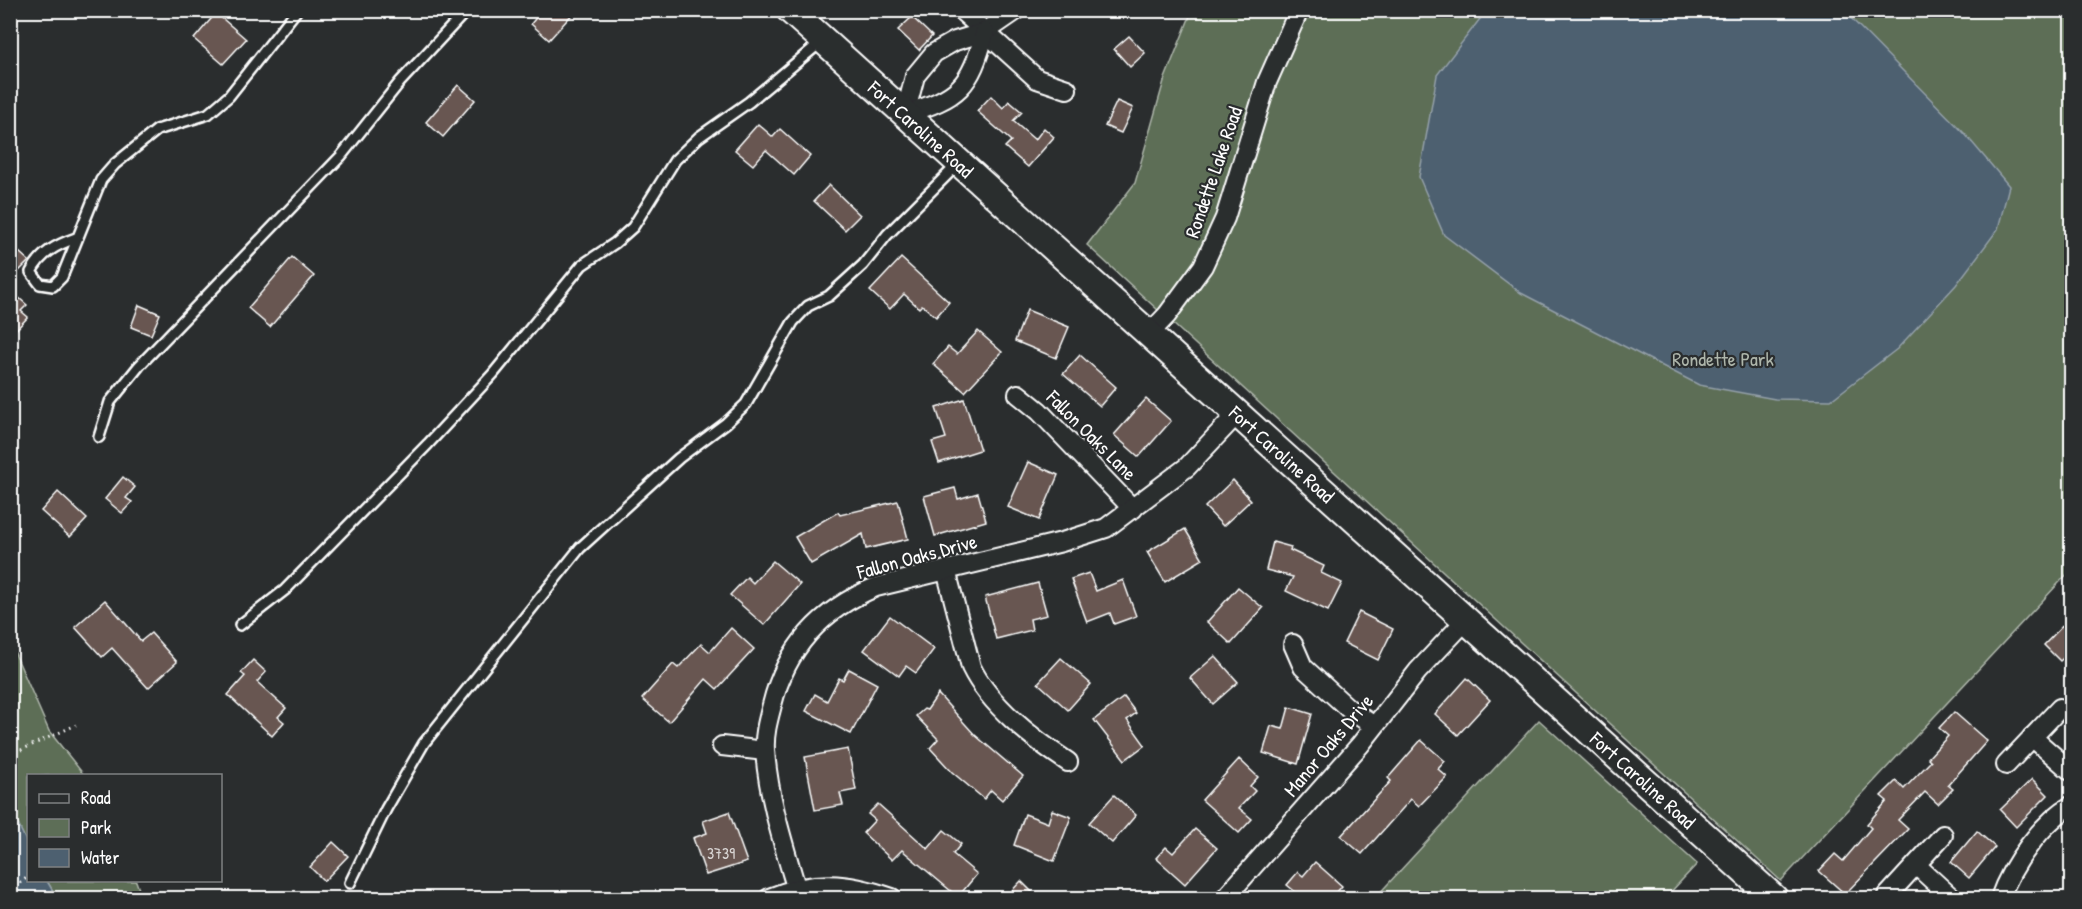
<svg xmlns="http://www.w3.org/2000/svg" width="2082" height="909" viewBox="0 0 2082 909" font-family="'Patrick Hand',sans-serif">
<style>
.green{fill:#5d6e57;stroke:#aeb6ab;stroke-width:1.5}
.water{fill:#4d6070;stroke:#94a0a9;stroke-width:1.5}
.building{fill:#685751;stroke:#fff;stroke-width:1.5}
.lines{fill:none;stroke-linecap:round;stroke-linejoin:round}
.lane-casing{stroke:#fff;stroke-width:14}
.street-casing{stroke:#fff;stroke-width:22}
.secondary-casing{stroke:#fff;stroke-width:30}
.path{stroke:#fff;stroke-width:3;stroke-dasharray:1.5 4.5;stroke-linecap:butt}
.lane{stroke:#2a2d2e;stroke-width:9}
.street{stroke:#2a2d2e;stroke-width:18}
.secondary{stroke:#2a2d2e;stroke-width:26}
.labels{text-anchor:middle;dominant-baseline:central;stroke-width:4.5;stroke-linejoin:round;paint-order:stroke}
.number-label{font-size:16px;fill:#d9d5d4}
.street-label{font-size:20px;fill:#fff;stroke:#2a2d2e}
.park-label{font-size:20px;fill:#aeb6ab;stroke:#2a2d2e}
</style>
<rect width="100%" height="100%" fill="#2a2d2e"/>
<filter id="ink" filterUnits="userSpaceOnUse"><feTurbulence type="fractalNoise" baseFrequency=".0167" numOctaves="2"/><feDisplacementMap in="SourceGraphic" scale="12" xChannelSelector="R" yChannelSelector="G"/><feConvolveMatrix kernelMatrix="1 2 1 2 8 2 1 2 1" color-interpolation-filters="sRGB"/></filter>
<g filter="url(#ink)">
<g class="green">
<polygon points="1192,11 2071,11 2071,570 1781,881 1087,245 1135,183 1164,81"/>
<polygon points="10,642 49,731 84,775 28,776 28,845 11,810"/>
<polygon points="1539,720 1697,864 1665,898 1375,898"/>
<polygon points="47,881 136,881 142,898 57,898"/>
</g>
<g class="water">
<polygon points="1843,10 1965,134 2009,186 1998,229 1956,285 1897,349 1831,400 1775,399 1699,385 1521,293 1444,235 1419,177 1437,75 1486,11"/>
<polygon points="11,810 28,845 28,880 47,881 57,898 11,898"/>
</g>
<g class="building">
<polygon points="542,10 576,10 549,40 531,24"/>
<polygon points="216,13 246,39 223,64 194,39"/>
<polygon points="912,17 932,36 919,50 898,30"/>
<polygon points="1129,36 1145,53 1130,67 1114,49"/>
<polygon points="458,85 475,100 443,137 426,122"/>
<polygon points="991,96 1003,108 1009,101 1022,112 1013,121 1035,140 1044,128 1054,137 1028,167 1005,147 1011,141 977,111"/>
<polygon points="1117,101 1133,108 1121,133 1105,126"/>
<polygon points="758,124 773,137 780,129 810,156 794,175 766,150 753,165 735,150"/>
<polygon points="829,185 860,215 845,230 814,201"/>
<polygon points="10,244 29,261 10,280"/>
<polygon points="292,257 314,276 270,327 248,308"/>
<polygon points="901,258 949,302 936,317 922,305 919,308 904,294 890,309 870,291"/>
<polygon points="10,290 27,305 21,311 28,317 10,336"/>
<polygon points="139,305 160,314 151,335 131,327"/>
<polygon points="1027,310 1069,327 1056,358 1015,341"/>
<polygon points="978,331 1002,352 965,392 933,364 948,347 957,354"/>
<polygon points="1080,355 1116,387 1100,406 1063,374"/>
<polygon points="964,399 980,450 939,463 932,442 946,438 936,408"/>
<polygon points="1146,399 1171,421 1139,457 1114,435"/>
<polygon points="1028,462 1058,475 1039,520 1008,507"/>
<polygon points="123,477 135,487 126,498 132,502 122,513 105,499"/>
<polygon points="1233,480 1251,500 1223,526 1205,507"/>
<polygon points="955,488 958,499 978,493 986,521 935,536 924,496"/>
<polygon points="58,492 87,519 70,537 41,511"/>
<polygon points="898,501 908,539 866,549 863,534 811,564 795,537 838,512 840,515"/>
<polygon points="1185,529 1203,559 1165,582 1147,552"/>
<polygon points="1273,542 1291,547 1290,550 1324,566 1321,573 1342,583 1328,611 1286,591 1293,577 1266,570"/>
<polygon points="773,561 800,584 764,625 730,595 747,577 753,583"/>
<polygon points="1089,573 1096,591 1123,580 1136,616 1114,624 1110,613 1087,622 1071,579"/>
<polygon points="1038,583 1047,615 1030,619 1032,630 996,639 985,597"/>
<polygon points="1238,587 1263,608 1231,644 1207,622"/>
<polygon points="105,600 141,641 151,633 177,662 148,688 112,648 102,657 75,627"/>
<polygon points="1359,612 1393,629 1378,660 1344,643"/>
<polygon points="890,616 934,649 916,673 906,666 899,676 864,650"/>
<polygon points="2072,616 2072,650 2060,661 2044,645"/>
<polygon points="731,628 754,649 717,689 706,679 669,722 642,699 673,664 678,668 701,644 710,652"/>
<polygon points="1215,656 1238,682 1213,704 1190,678"/>
<polygon points="1061,658 1091,684 1068,710 1038,683"/>
<polygon points="253,660 266,672 257,682 286,708 278,717 284,722 272,736 228,695 245,676 241,673"/>
<polygon points="849,669 877,684 851,734 806,711 815,694 827,701 839,678 843,680"/>
<polygon points="1467,678 1490,700 1458,735 1435,714"/>
<polygon points="938,694 975,735 1023,776 1002,800 991,790 984,799 952,772 930,748 938,739 916,716 924,709 927,710"/>
<polygon points="1124,697 1136,713 1127,720 1145,745 1125,760 1094,720"/>
<polygon points="1289,707 1312,714 1298,764 1263,753 1271,726 1283,729"/>
<polygon points="1954,712 1987,741 1948,785 1953,789 1938,804 1925,792 1898,820 1908,829 1845,894 1819,871 1835,854 1843,861 1871,828 1867,824 1887,801 1881,796 1896,781 1904,789 1931,761 1928,758 1948,736 1939,728"/>
<polygon points="1421,740 1445,761 1438,769 1447,777 1419,806 1411,799 1362,854 1341,836 1391,781 1388,778"/>
<polygon points="848,749 856,790 840,793 843,805 815,810 805,757"/>
<polygon points="1239,759 1258,777 1250,786 1255,791 1239,808 1252,819 1239,833 1202,800"/>
<polygon points="2032,779 2048,795 2016,827 2000,810"/>
<polygon points="1114,795 1136,815 1112,843 1089,823"/>
<polygon points="878,804 928,849 944,830 961,844 953,854 977,874 958,897 902,850 892,860 863,833 875,820 868,814"/>
<polygon points="1052,810 1071,817 1054,861 1014,845 1025,814 1048,823"/>
<polygon points="729,812 747,862 706,875 693,838 707,833 703,821"/>
<polygon points="1195,829 1217,848 1185,884 1156,858 1166,847 1173,853"/>
<polygon points="1977,831 1995,847 1969,878 1951,862"/>
<polygon points="333,842 348,856 324,881 310,867"/>
<polygon points="1315,862 1342,886 1332,898 1303,898 1287,885 1298,872 1303,876"/>
<polygon points="1021,881 1033,893 1027,898 1005,898"/>
</g>
<g class="lines">
<g class="lane-casing">
<g id="lane">
<path d="M76 238C56 245 41 253 31 272L40 284 53 286 62 277 101 180 115 164 157 130 208 114 229 96 297 10"/>
<polyline points="99,437 110,402 139,366 341,156 400,82 467,10"/>
<polyline points="240,625 285,590 428,444 493,374 582,265 615,243 633,227 675,160 699,137 749,102 821,42"/>
<polyline points="350,883 386,809 424,743 580,548 679,458 726,423 746,404 793,322 808,306 829,296 863,265 887,235 959,163"/>
</g>
</g>
<g class="street-casing">
<g id="street">
<polyline points="961,10 1037,79 1067,89"/>
<polyline points="905,114 915,76 934,53 955,41 985,32 1017,10"/>
<path d="M905 114C959 97 970 88 985 32"/>
<polyline points="1148,335 1167,315 1203,266 1225,218 1267,82 1299,10"/>
<polyline points="1018,394 1039,411 1133,509"/>
<path d="M946 570 971 667C990 706 1032 738 1068 762"/>
<polyline points="1293,644 1303,667 1349,709 1374,726"/>
<polyline points="2032,737 2072,772"/>
<polyline points="722,746 765,751"/>
<polyline points="2006,765 2060,708"/>
<polyline points="1916,865 1952,898"/>
<path d="M796 887C783 843 768 796 765 750 764 734 768 720 772 705 786 648 822 609 876 587L1062 542 1106 528 1187 467 1237 414"/>
<polyline points="1888,895 1943,835"/>
<path d="M769 898C814 880 846 882 892 898"/>
<polyline points="1225,898 1360,745 1418,671 1466,620"/>
<path d="M2000 898C2011 866 2042 822 2072 805"/>
</g>
</g>
<g class="secondary-casing">
<polyline id="secondary" points="790,10 1774,898"/>
</g>
<g class="path">
<polyline points="10,755 76,725"/>
<polyline points="10,890 28,877"/>
</g>
<use href="#lane" class="lane"/>
<use href="#street" class="street"/>
<use href="#secondary" class="secondary"/>
</g>
</g>
<g class="labels">
<g class="number-label">
<text x="721" y="853">3739</text>
</g>
<g class="street-label">
<text transform="translate(921 129) rotate(42)">Fort Caroline Road</text>
<text transform="translate(1213 172) rotate(-71)">Rondette Lake Road</text>
<text transform="translate(1092 435) rotate(45)">Fallon Oaks Lane</text>
<text transform="translate(1282 454) rotate(42)">Fort Caroline Road</text>
<text transform="translate(917 556) rotate(-15)">Fallon Oaks Drive</text>
<text transform="translate(1328 745) rotate(-50)">Manor Oaks Drive</text>
<text transform="translate(1643 780) rotate(42)">Fort Caroline Road</text>
</g>
<g class="park-label">
<text x="1723" y="358">Rondette Park</text>
</g>
</g>
<rect width="2082" height="909" fill="none" stroke="#2a2d2e" stroke-width="36"/>
<rect x="18" y="18" width="2046" height="873" fill="none" stroke="#fff" stroke-width="2" filter="url(#ink)"/>
<rect x="27" y="774" width="195" height="108" fill="#2a2d2e" stroke="#7f8182" stroke-width="1.5"/>
<rect x="39" y="794" width="30" height="9" fill="#2a2d2e" stroke="#7f8182" stroke-width="1.5"/>
<text x="81" y="804" font-size="18" fill="#ffffff">Road</text>
<rect x="39" y="819" width="30" height="18" fill="#5d6e57" stroke="#7f8182" stroke-width="1.5"/>
<text x="81" y="834" font-size="18" fill="#ffffff">Park</text>
<rect x="39" y="849" width="30" height="18" fill="#4d6070" stroke="#7f8182" stroke-width="1.5"/>
<text x="81" y="864" font-size="18" fill="#ffffff">Water</text>
</svg>
